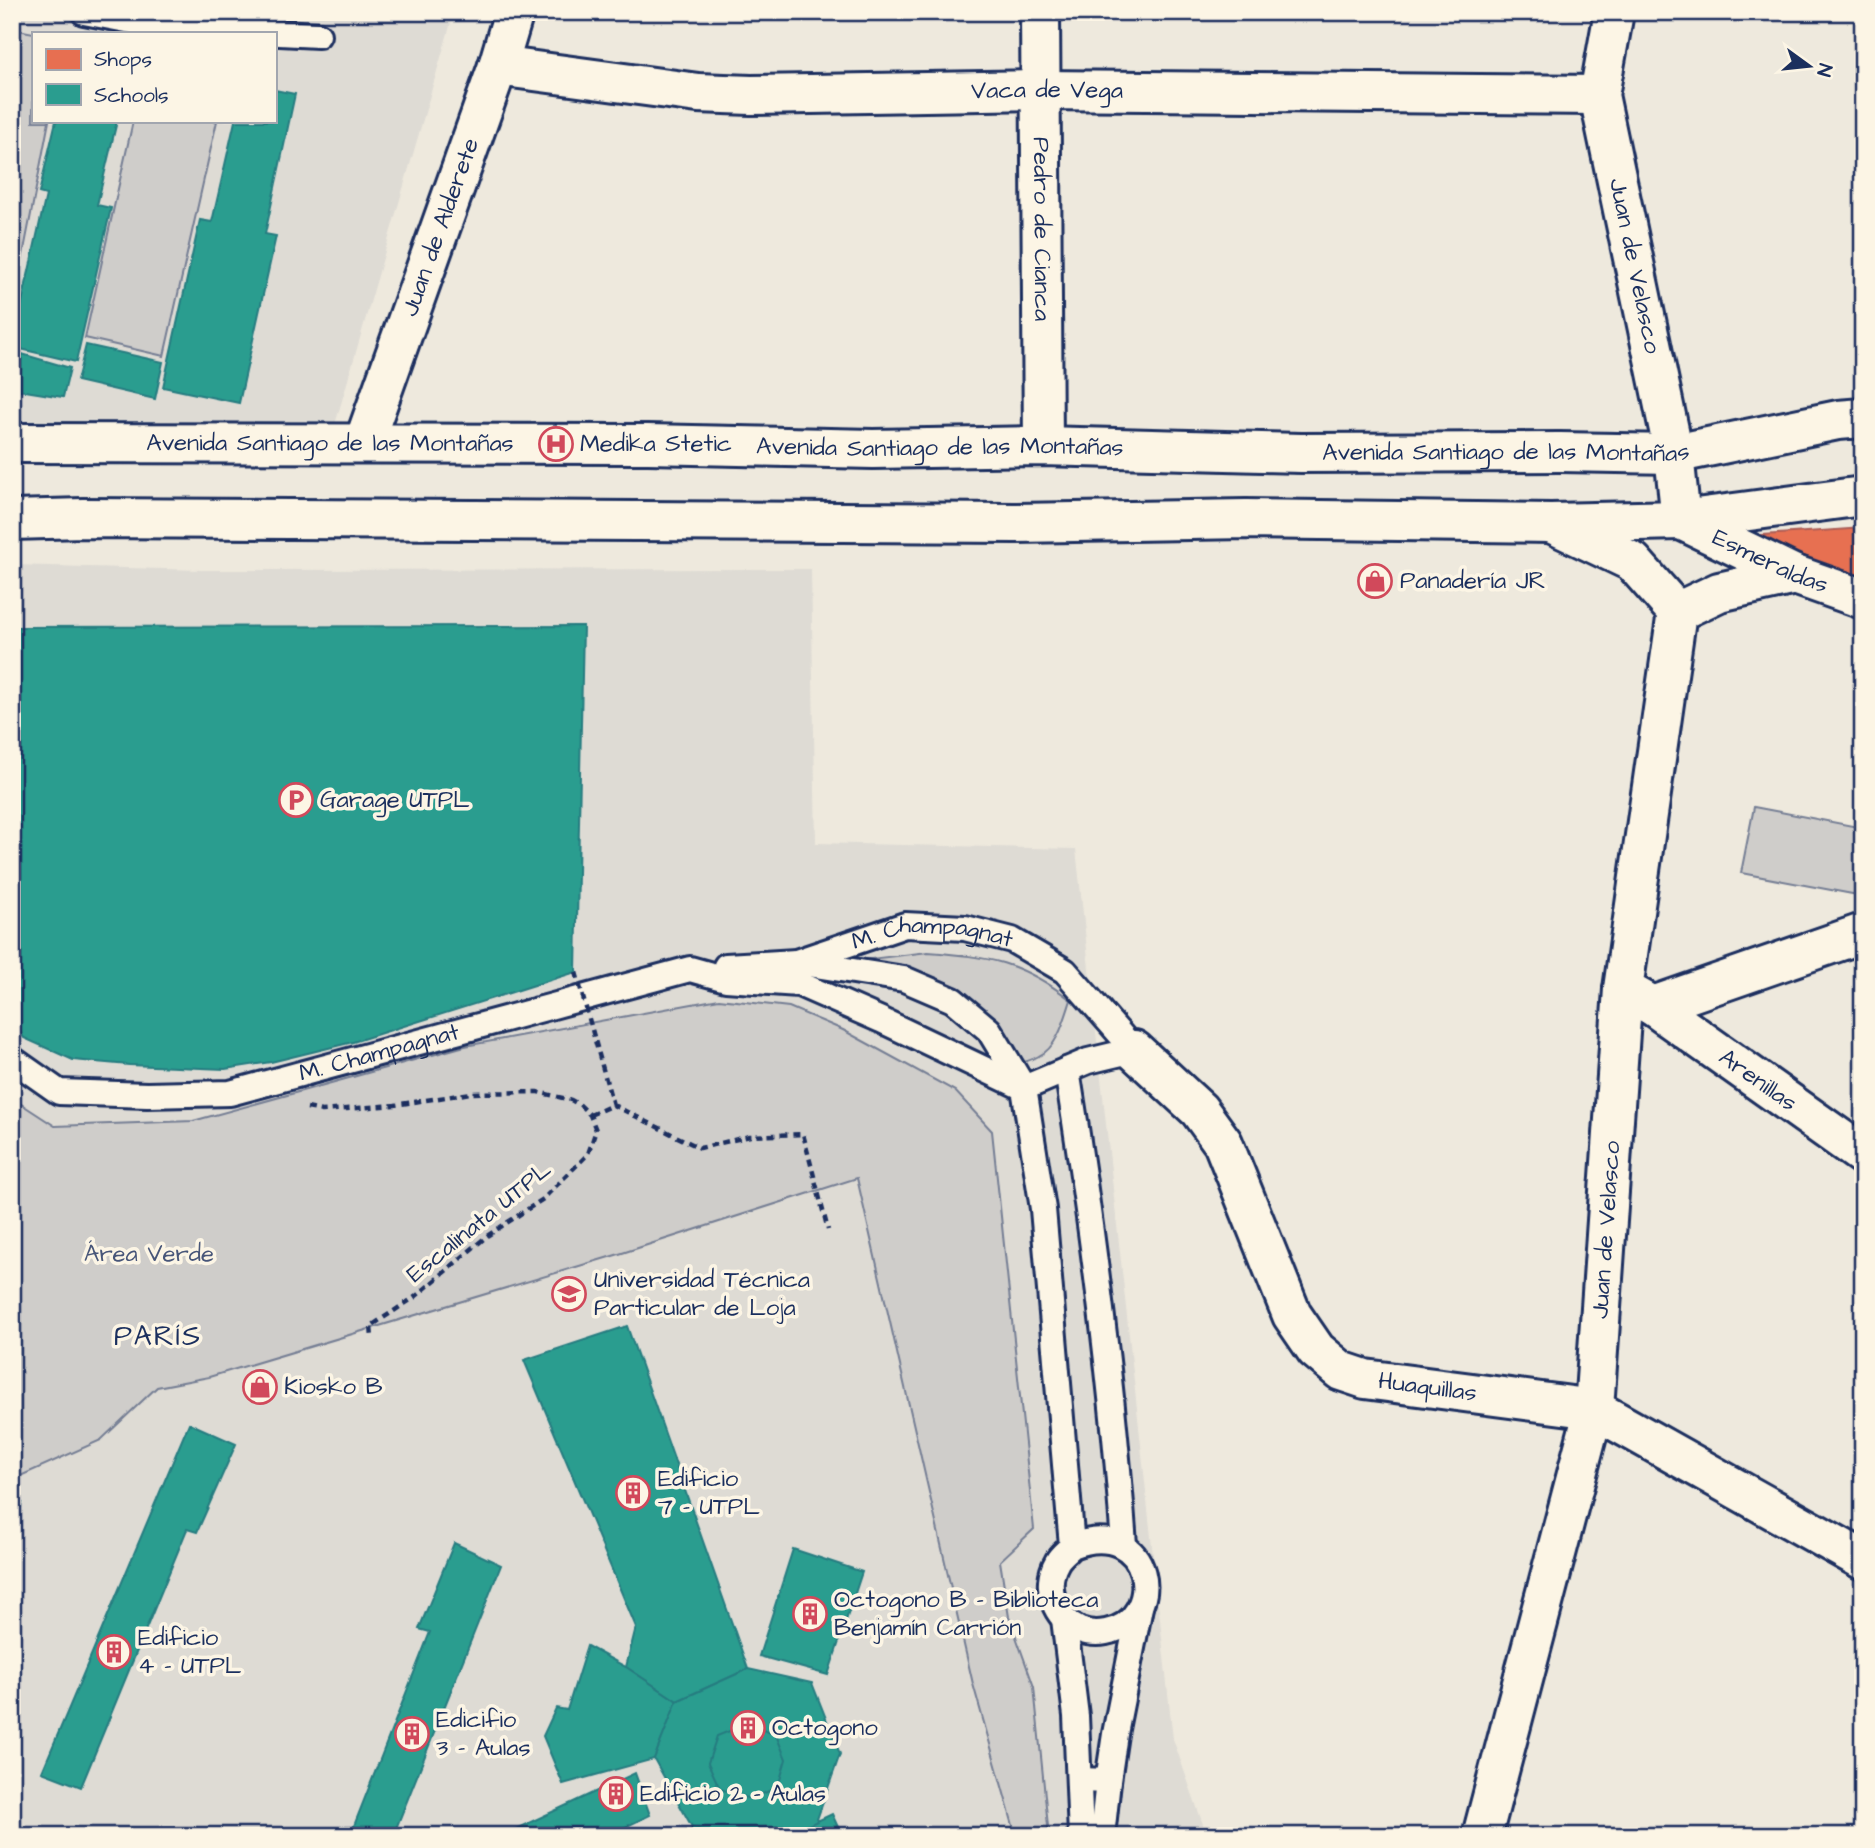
<svg xmlns="http://www.w3.org/2000/svg" width="1875" height="1848" viewBox="0 0 1875 1848" font-family="'Architects Daughter',sans-serif">
<style>
.built{fill:#dedbd4;fill-rule:evenodd}
.green{fill:#cfcdca;stroke:#757e94;stroke-width:2}
.shops{fill:#e76f51;stroke:#aa5c55;stroke-width:2}
.schools{fill:#2a9d8f;stroke:#267c80;stroke-width:2}
.lines{fill:none;stroke-linecap:round;stroke-linejoin:round}
.lane-casing{stroke:#1b2f5e;stroke-width:30}
.street-casing{stroke:#1b2f5e;stroke-width:44}
.secondary-casing{stroke:#1b2f5e;stroke-width:44}
.path{stroke:#1b2f5e;stroke-width:4.5;stroke-dasharray:7 5;stroke-linecap:butt}
.lane{stroke:#fcf5e5;stroke-width:24}
.street{stroke:#fcf5e5;stroke-width:38}
.secondary{stroke:#fcf5e5;stroke-width:38}
.path-bridge{stroke:#1b2f5e;stroke-width:4.5;stroke-dasharray:7 5;stroke-linecap:butt}
.labels{text-anchor:middle;dominant-baseline:central;stroke-width:7;stroke-linejoin:round;paint-order:stroke}
.street-label{font-size:24px;fill:#1b2f5e;stroke:#fcf5e5}
.poi-label{font-size:24px;fill:#1b2f5e;stroke:#fcf5e5;text-anchor:start}
.park-label{font-size:24px;fill:#485679;stroke:#fcf5e5}
.quarter-label{font-size:28px;letter-spacing:2px;fill:#1b2f5e;stroke:#fcf5e5}
</style>
<rect width="100%" height="100%" fill="#eee9dd"/>
<filter id="ink" filterUnits="userSpaceOnUse"><feTurbulence type="fractalNoise" baseFrequency=".0143" numOctaves="2"/><feDisplacementMap in="SourceGraphic" scale="14" xChannelSelector="R" yChannelSelector="G"/><feConvolveMatrix kernelMatrix="1 2 1 2 8 2 1 2 1" color-interpolation-filters="sRGB"/></filter>
<g filter="url(#ink)">
<g class="built">
<path d="M12 12H454L328 449 12 453ZM33 33H275V121H33Z"/>
<polygon points="12,565 202,570 811,569 816,843 1076,849 1173,1739 1206,1833 1209,1836 12,1836"/>
</g>
<g class="green">
<polygon points="12,29 34,33 33,121 49,121 12,312"/>
<polygon points="133,121 217,121 164,356 85,338"/>
<polygon points="1754,807 1863,828 1863,896 1741,873"/>
<path d="M928 952C990 957 1020 961 1071 1000 1065 1018 1058 1047 1039 1056 1027 1063 1011 1065 997 1069 975 1013 904 987 854 961Z"/>
<polygon points="719,999 789,1007 843,1030 955,1091 992,1131 1034,1529 1000,1561 1009,1617 1034,1687 1049,1836 1016,1836 973,1684 857,1178 616,1255 209,1377 157,1387 101,1440 16,1478 12,1477 12,1098 55,1126 193,1121 465,1046"/>
</g>
<polygon class="shops" points="1863,528 1863,576 1806,559 1762,535"/>
<g class="schools">
<polygon points="275,90 295,94 265,234 276,236 239,403 163,387 200,220 212,222 235,121 275,121"/>
<polygon points="56,121 117,121 97,205 111,208 76,362 12,347 46,195 39,193"/>
<polygon points="86,345 163,362 155,399 77,381"/>
<polygon points="15,352 70,368 63,397 12,389"/>
<polygon points="583,626 576,972 353,1042 271,1062 225,1069 129,1065 73,1060 24,1038 12,1019 12,627"/>
<polygon points="627,1326 748,1669 677,1701 626,1667 636,1627 524,1360"/>
<polygon points="189,1423 236,1444 197,1532 187,1529 81,1787 42,1772"/>
<polygon points="12,1500 22,1503 12,1528"/>
<polygon points="454,1543 501,1565 393,1836 350,1836 430,1632 419,1629"/>
<polygon points="793,1549 862,1572 828,1675 759,1656"/>
<polygon points="587,1646 626,1667 677,1701 654,1759 563,1784 543,1736 556,1708 567,1710"/>
<polygon points="748,1669 812,1683 840,1754 815,1825 790,1836 717,1836 692,1827 654,1759 677,1701"/>
<polygon points="747,1724 776,1735 786,1759 778,1787 751,1799 720,1789 708,1763 717,1736"/>
<polygon points="635,1773 650,1815 607,1836 501,1836"/>
<polygon points="832,1814 842,1836 785,1836"/>
<polygon points="692,1827 717,1836 689,1836"/>
</g>
<g class="lines">
<g class="lane-casing">
<g id="lane">
<polyline points="84,12 164,27 318,35"/>
<path d="M796 962 904 979 953 1000 989 1030 1024 1088 1043 1209 1072 1546C1067 1551 1060 1556 1057 1562 1043 1586 1054 1619 1080 1630 1088 1633 1097 1634 1106 1632 1169 1620 1152 1515 1072 1546"/>
<path id="s1" d="M726 966 796 962 905 925 965 928 1012 940 1065 971 1134 1050 1088 1061 1024 1088"/>
<path id="s2" d="M12 1059 59 1092 147 1095 230 1093 690 969 726 979 799 984 881 1020 1024 1088"/>
<path d="M1067 1070C1092 1227 1113 1386 1124 1545"/>
<polyline points="1064,1619 1076,1716 1081,1836"/>
<polyline points="1080,1780 1108,1781 1115,1734 1140,1607"/>
<polyline points="1102,1836 1108,1781"/>
</g>
</g>
<g class="street-casing">
<g id="street">
<path id="s3" d="M1040 12 1043 446"/>
<path id="s4" d="M1614 12 1599 95 1674 454 1681 520 1795 575 1863 599"/>
<path id="s5" d="M498 66 698 93 751 95 1039 90 1599 95"/>
<polyline points="1677,612 1719,592 1795,575"/>
<path id="s6" d="M1623 989 1653 1006 1863 1155"/>
<polyline points="1653,1006 1863,933"/>
<path id="s7" d="M1134 1050 1199 1110 1223 1143 1292 1315 1316 1350 1341 1371 1365 1379 1594 1409 1863 1560"/>
<path id="s8" d="M1482 1836 1594 1409 1623 989 1677 612 1633 562 1551 523"/>
</g>
</g>
<g class="secondary-casing">
<g id="secondary">
<path id="s9" d="M364 442 498 66 514 12"/>
<path id="s10" d="M12 443 648 444 873 449 1043 446 1301 453 1560 452 1674 454 1838 420 1863 418"/>
<polyline points="12,520 83,518 1017,523 1246,519 1551,523 1681,520 1863,496"/>
</g>
</g>
<g class="path">
<polyline points="307,1108 322,1111 395,1105 471,1093 538,1092 571,1100 580,1105 590,1115 596,1130 588,1154 543,1199 487,1236 415,1297 371,1326 372,1338"/>
<polyline points="590,1115 613,1105 700,1148 750,1136 803,1134 828,1230"/>
</g>
<use href="#lane" class="lane"/>
<use href="#street" class="street"/>
<use href="#secondary" class="secondary"/>
<polyline class="path-bridge" points="576,972 613,1105"/>
</g>
</g>
<defs>
<g id="hospital-ring" transform="scale(1.75)"><circle r="9.5" fill="#fcf5e5" stroke="#d1495b" stroke-width="1.5"/><path d="M-5-5h3v3.5h4V-5h3V5h-3V1.5h-4V5h-3Z" fill="#d1495b"/></g>
<g id="shop-ring" transform="scale(1.75)"><circle r="9.5" fill="#fcf5e5" stroke="#d1495b" stroke-width="1.5"/><path d="M-5-2.5h2.3a2.7 3.5 0 0 1 5.4 0H5L5.5 6h-11ZM-1.5-2.5h3a1.5 2.3 0 0 0-3 0Z" fill="#d1495b"/></g>
<g id="parking-ring" transform="scale(1.75)"><circle r="9.5" fill="#fcf5e5" stroke="#d1495b" stroke-width="1.5"/><path d="M-3.5-5.5H1a3.5 3.5 0 0 1 0 7H-1V5.5H-3.5ZM-1-3.4V-.6H.8a1.4 1.4 0 0 0 0-2.8Z" fill="#d1495b"/></g>
<g id="university-ring" transform="scale(1.75)"><circle r="9.5" fill="#fcf5e5" stroke="#d1495b" stroke-width="1.5"/><path d="M0-5L7-2L0 1L-7-2ZM-4 1L0 2.5L4 1V4Q0 6-4 4Z" fill="#d1495b"/></g>
<g id="building-ring" transform="scale(1.75)"><circle r="9.5" fill="#fcf5e5" stroke="#d1495b" stroke-width="1.5"/><path d="M-4-6H4V6H1V3H-1V6H-4ZM-2.5-4.3h1.7v1.8h-1.7ZM.8-4.3h1.7v1.8H.8ZM-2.5-1h1.7V.8h-1.7ZM.8-1h1.7V.8H.8Z" fill="#d1495b"/></g>
</defs>
<g fill-rule="evenodd">
<use href="#hospital-ring" x="556" y="444"/>
<use href="#shop-ring" x="1375" y="581"/>
<use href="#parking-ring" x="296" y="800"/>
<use href="#university-ring" x="569" y="1294"/>
<use href="#shop-ring" x="260" y="1387"/>
<use href="#building-ring" x="633" y="1493"/>
<use href="#building-ring" x="810" y="1614"/>
<use href="#building-ring" x="114" y="1652"/>
<use href="#building-ring" x="748" y="1728"/>
<use href="#building-ring" x="412" y="1734"/>
<use href="#building-ring" x="616" y="1794"/>
</g>
<g class="labels">
<g class="street-label">
<text stroke="none"><textPath href="#s5" startOffset="551">Vaca de Vega</textPath></text>
<text stroke="none"><textPath href="#s9" startOffset="228">Juan de Alderete</textPath></text>
<text stroke="none"><textPath href="#s3" startOffset="217">Pedro de Cianca</textPath></text>
<text stroke="none"><textPath href="#s4" startOffset="259">Juan de Velasco</textPath></text>
<text stroke="none"><textPath href="#s10" startOffset="318">Avenida Santiago de las Montañas</textPath></text>
<text stroke="none"><textPath href="#s10" startOffset="928">Avenida Santiago de las Montañas</textPath></text>
<text stroke="none"><textPath href="#s10" startOffset="1494">Avenida Santiago de las Montañas</textPath></text>
<text stroke="none"><textPath href="#s4" startOffset="616">Esmeraldas</textPath></text>
<text stroke="none"><textPath href="#s1" startOffset="212">M. Champagnat</textPath></text>
<text stroke="none"><textPath href="#s2" startOffset="383">M. Champagnat</textPath></text>
<text stroke="none"><textPath href="#s6" startOffset="163">Arenillas</textPath></text>
<text transform="translate(479 1222) rotate(-39)">Escalinata UTPL</text>
<text stroke="none"><textPath href="#s8" startOffset="621">Juan de Velasco</textPath></text>
<text stroke="none"><textPath href="#s7" startOffset="478">Huaquillas</textPath></text>
</g>
<g class="poi-label">
<text x="580" y="444">Medika Stetic</text>
<text x="1400" y="581">Panadería JR</text>
<text x="320" y="800">Garage UTPL</text>
<text x="594" y="1280">Universidad Técnica<tspan x="594" dy="28">Particular de Loja</tspan></text>
<text x="284" y="1387">Kiosko B</text>
<text x="658" y="1479">Edificio<tspan x="658" dy="28">7 - UTPL</tspan></text>
<text x="834" y="1600">Octogono B - Biblioteca<tspan x="834" dy="28">Benjamín Carrión</tspan></text>
<text x="138" y="1638">Edificio<tspan x="138" dy="28">4 - UTPL</tspan></text>
<text x="436" y="1720">Edicifio<tspan x="436" dy="28">3 - Aulas</tspan></text>
<text x="772" y="1728">Octogono</text>
<text x="640" y="1794">Edificio 2 - Aulas</text>
</g>
<g class="park-label">
<text x="149" y="1254">Área Verde</text>
</g>
<g class="quarter-label">
<text x="158" y="1336">PARÍS</text>
</g>
</g>
<rect width="1875" height="1848" fill="none" stroke="#fcf5e5" stroke-width="42"/>
<rect x="21" y="21" width="1833" height="1806" fill="none" stroke="#1b2f5e" stroke-width="2.5" filter="url(#ink)"/>
<rect x="32" y="32" width="245" height="91" fill="#fcf5e5" stroke="#a2a6af" stroke-width="2"/>
<rect x="46" y="49" width="35" height="21" fill="#e76f51" stroke="#a2a6af" stroke-width="2"/>
<text x="94" y="66" font-size="21" fill="#1b2f5e">Shops</text>
<rect x="46" y="84" width="35" height="21" fill="#2a9d8f" stroke="#a2a6af" stroke-width="2"/>
<text x="94" y="102" font-size="21" fill="#1b2f5e">Schools</text>
<g transform="translate(1809 66) rotate(105)" stroke="#fcf5e5" stroke-width="5" paint-order="stroke">
<path d="M0-5L12 26L0 18L-12 26Z" fill="#1b2f5e"/>
<text y="-10" font-size="19" font-weight="bold" text-anchor="middle" fill="#1b2f5e">N</text>
</g>
</svg>
